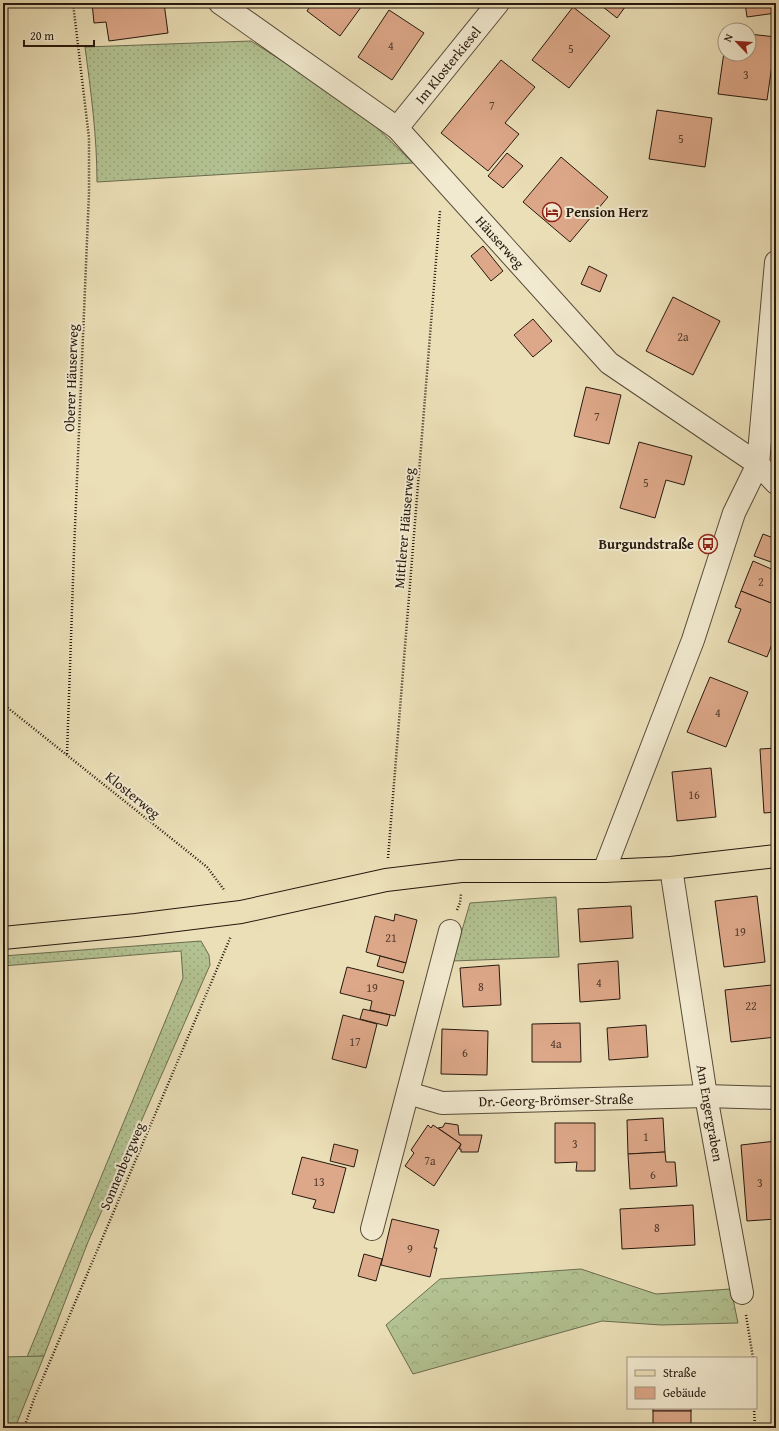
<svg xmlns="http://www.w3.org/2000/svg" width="779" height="1431" viewBox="0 0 779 1431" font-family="'Gentium Book Plus',serif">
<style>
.grass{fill:url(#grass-dots);stroke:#6c6d50}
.forest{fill:url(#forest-crowns);stroke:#6c6d50}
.building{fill:#dda889;stroke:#26180e}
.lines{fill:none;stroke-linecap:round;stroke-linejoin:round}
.minor-casing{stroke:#574a38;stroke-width:24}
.major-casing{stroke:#26180e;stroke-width:24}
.path{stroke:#26180e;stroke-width:2.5;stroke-dasharray:1 2;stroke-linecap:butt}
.minor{stroke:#f2ead0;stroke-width:22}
.major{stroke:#ebdfb7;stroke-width:22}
.labels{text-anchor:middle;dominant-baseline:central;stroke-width:4;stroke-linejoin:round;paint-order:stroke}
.number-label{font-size:12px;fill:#543c2d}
.street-label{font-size:14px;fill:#26180e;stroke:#f2ead0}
.poi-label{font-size:14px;font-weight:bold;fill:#26180e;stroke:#f2ead0;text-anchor:start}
</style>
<defs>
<pattern id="grass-dots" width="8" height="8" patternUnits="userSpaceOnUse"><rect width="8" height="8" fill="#b3c292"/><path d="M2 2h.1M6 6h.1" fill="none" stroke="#9aa67d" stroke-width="1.8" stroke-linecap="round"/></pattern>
<pattern id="forest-crowns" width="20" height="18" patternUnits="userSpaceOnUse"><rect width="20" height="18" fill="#b3c292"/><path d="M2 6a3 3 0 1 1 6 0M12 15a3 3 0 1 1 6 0" fill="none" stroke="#9aa67d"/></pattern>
</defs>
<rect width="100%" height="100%" fill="#ebdfb7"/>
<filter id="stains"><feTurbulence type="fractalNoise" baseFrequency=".005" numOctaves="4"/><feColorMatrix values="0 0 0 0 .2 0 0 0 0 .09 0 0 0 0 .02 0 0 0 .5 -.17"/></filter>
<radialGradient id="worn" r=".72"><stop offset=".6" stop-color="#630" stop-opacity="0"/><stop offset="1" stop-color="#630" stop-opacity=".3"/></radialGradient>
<g class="grass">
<path d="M251 41 359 110 413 163 97 182C97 137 91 92 85 47Z"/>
<polygon points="556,897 559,957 453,961 470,903"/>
<polygon points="201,941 209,955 210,965 88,1242 44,1356 27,1357 183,978 181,951 3,966 3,956"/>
</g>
<g class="forest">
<polygon points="581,1269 656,1294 731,1289 738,1323 661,1325 602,1321 413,1374 386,1325 440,1279"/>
<polygon points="44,1356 15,1428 3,1428 3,1357"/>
</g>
<g class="building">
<polygon points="92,3 164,3 168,33 109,41 106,22 94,23"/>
<polygon points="312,3 364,3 340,36 307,11"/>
<polygon points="598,3 628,3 617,18"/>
<polygon points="745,3 776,3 776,13 747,17"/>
<polygon points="573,7 610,36 569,88 532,60"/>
<polygon points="389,10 424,33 392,80 358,57"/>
<polygon points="749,34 776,37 767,100 718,94 725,45 725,54 749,54"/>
<polygon points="501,60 535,87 505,123 519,134 488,171 441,133"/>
<polygon points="657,110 712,118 705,167 649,159"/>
<polygon points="507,153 523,166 503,188 488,176"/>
<polygon points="561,157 608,197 570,242 523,202"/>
<polygon points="483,246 503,271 491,281 471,256"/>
<polygon points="589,266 607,275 600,292 581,284"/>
<polygon points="673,297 720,321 693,375 646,351"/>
<polygon points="533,319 552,341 533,357 514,335"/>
<polygon points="586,387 621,395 609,444 574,436"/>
<polygon points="639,442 692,456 684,485 666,480 655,518 620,508"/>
<polygon points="763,534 776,539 776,554 771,562 754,556"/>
<polygon points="753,561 776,571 776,605 741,591"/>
<polygon points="741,591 776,605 776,634 767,657 728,642 741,609 735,607"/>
<polygon points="710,677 748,692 726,747 687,732"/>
<polygon points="776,748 776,812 764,813 760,749"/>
<polygon points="711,768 716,817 677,821 672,772"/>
<polygon points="757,896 765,962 724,967 715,901"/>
<polygon points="631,906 633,938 580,942 578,909"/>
<polygon points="395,914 417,920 406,963 366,952 375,916 394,921"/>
<polygon points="380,956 406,963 403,973 377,966"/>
<polygon points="618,961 620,999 580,1002 578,964"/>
<polygon points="499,965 501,1005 463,1007 460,968"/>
<polygon points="347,967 404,981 395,1016 370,1010 372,1001 340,993"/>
<polygon points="772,985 776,1020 776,1037 731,1042 725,990"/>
<polygon points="363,1009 390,1015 387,1026 360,1019"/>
<polygon points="343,1015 377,1024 366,1068 332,1059"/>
<polygon points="580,1023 581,1062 532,1062 532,1024"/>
<polygon points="646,1025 648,1057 609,1060 607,1028"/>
<polygon points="442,1029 488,1031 487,1075 441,1074"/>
<polygon points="663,1118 665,1152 628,1154 627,1120"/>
<polygon points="445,1123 458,1125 459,1135 482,1135 478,1152 461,1152 461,1149 459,1149 461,1144 438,1128 443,1127"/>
<polygon points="555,1123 595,1123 595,1171 576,1171 577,1162 555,1163"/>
<polygon points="428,1125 431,1128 433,1125 461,1144 434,1186 405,1166 414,1153 411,1150"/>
<polygon points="776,1141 776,1219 747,1221 741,1145"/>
<polygon points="334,1144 358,1150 354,1167 330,1161"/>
<polygon points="665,1152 666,1162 675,1162 677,1186 630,1189 628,1154"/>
<polygon points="302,1157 346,1168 334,1213 313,1208 316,1200 292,1194"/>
<polygon points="693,1205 695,1245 622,1249 620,1209"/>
<polygon points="392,1219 439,1230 434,1248 437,1248 430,1277 381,1265"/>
<polygon points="364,1254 382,1259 376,1281 358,1276"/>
<polygon points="773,1348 776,1348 776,1397 774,1397"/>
<rect x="653" y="1408" width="38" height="3"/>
<rect x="653" y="1411" width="38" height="17"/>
</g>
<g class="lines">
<g class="minor-casing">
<g id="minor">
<polyline points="220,3 397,128 609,363 758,464 776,483"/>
<polyline points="397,128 498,3"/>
<polyline points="671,868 706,1096 742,1293"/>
<polyline points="604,871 693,640 734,513 758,464 776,262"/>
<polyline points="408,1093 442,1103 706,1096 776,1098"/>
<polyline points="372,1229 450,931"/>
</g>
</g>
<g class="major-casing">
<polyline id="major" points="3,938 136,925 241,912 386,880 461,871 604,871 671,868 776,856"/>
</g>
<g class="path">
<polyline points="3,704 207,867 225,891"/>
<polyline points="67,754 74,551 89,193 89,138 73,3"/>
<polyline points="388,858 440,211"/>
<polyline points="457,910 460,903 461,894"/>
<polyline points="746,1315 753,1358"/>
<polyline points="754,1408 755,1428"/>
<polyline points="24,1428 34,1399 231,936"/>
</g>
<use href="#minor" class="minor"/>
<use href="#major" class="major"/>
</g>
<defs>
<g id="hotel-ring" transform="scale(1)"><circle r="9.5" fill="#f2ead0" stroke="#8f2418" stroke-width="1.5"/><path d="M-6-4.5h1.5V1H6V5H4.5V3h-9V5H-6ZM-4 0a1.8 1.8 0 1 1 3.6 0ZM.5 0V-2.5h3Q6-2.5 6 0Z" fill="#8f2418"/></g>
<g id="bus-ring" transform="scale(1)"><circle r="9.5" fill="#f2ead0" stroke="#8f2418" stroke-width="1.5"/><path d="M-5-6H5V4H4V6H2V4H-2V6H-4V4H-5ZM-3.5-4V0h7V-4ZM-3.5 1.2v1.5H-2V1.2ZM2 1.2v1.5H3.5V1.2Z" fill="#8f2418"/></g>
</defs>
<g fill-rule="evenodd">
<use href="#hotel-ring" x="552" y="212"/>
<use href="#bus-ring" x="708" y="544"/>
</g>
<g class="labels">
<g class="number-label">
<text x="391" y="45">4</text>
<text x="571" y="48">5</text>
<text x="746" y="74">3</text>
<text x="492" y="105">7</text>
<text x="681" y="138">5</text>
<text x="683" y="336">2a</text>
<text x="597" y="416">7</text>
<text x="646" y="482">5</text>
<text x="761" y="581">2</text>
<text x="718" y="712">4</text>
<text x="694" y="794">16</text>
<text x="740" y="931">19</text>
<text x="391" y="937">21</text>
<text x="599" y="982">4</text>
<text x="481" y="986">8</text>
<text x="372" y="987">19</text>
<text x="751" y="1005">22</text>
<text x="355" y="1041">17</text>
<text x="556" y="1043">4a</text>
<text x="465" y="1052">6</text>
<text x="646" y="1136">1</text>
<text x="575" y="1143">3</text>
<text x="430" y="1160">7a</text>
<text x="653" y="1174">6</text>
<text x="319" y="1181">13</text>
<text x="760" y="1182">3</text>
<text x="657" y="1227">8</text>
<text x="410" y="1248">9</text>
</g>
<g class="street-label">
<text transform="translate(448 65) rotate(-51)">Im Klosterkiesel</text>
<text transform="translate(500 242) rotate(48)">Häuserweg</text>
<text transform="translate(71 378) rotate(-88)">Oberer Häuserweg</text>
<text transform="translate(404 528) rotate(-85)">Mittlerer Häuserweg</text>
<text transform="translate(133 795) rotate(39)">Klosterweg</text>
<text transform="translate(556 1100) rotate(-1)">Dr.-Georg-Brömser-Straße</text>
<text transform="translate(710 1113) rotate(80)">Am Engergraben</text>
<text transform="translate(122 1166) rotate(-67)">Sonnenbergweg</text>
</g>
<g class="poi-label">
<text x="566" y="212">Pension Herz</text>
<text x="694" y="544" text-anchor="end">Burgundstraße</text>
</g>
</g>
<rect width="779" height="1431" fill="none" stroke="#ebdfb7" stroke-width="16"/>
<rect x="4" y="4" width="771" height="1423" fill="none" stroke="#26180e" stroke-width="2"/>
<rect x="8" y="8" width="763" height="1415" fill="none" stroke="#26180e"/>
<rect x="627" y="1357" width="130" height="52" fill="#f2ead0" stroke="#a09682"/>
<rect x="635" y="1370" width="20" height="6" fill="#ebdfb7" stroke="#a09682"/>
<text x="663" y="1377" font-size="12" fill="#26180e">Straße</text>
<rect x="635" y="1387" width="20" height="12" fill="#dda889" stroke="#a09682"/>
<text x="663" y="1397" font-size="12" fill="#26180e">Gebäude</text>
<g transform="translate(737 42) rotate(295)"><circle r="19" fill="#f2ead0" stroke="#a09682"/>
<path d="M0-3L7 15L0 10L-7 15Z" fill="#8f2418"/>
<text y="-6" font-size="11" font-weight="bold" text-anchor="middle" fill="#26180e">N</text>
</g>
<path d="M24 40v6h70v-6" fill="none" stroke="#26180e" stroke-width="2"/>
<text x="30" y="40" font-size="12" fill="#26180e" stroke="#f2ead0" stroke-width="3" paint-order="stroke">20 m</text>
<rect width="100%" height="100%" filter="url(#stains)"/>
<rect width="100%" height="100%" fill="url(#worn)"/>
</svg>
